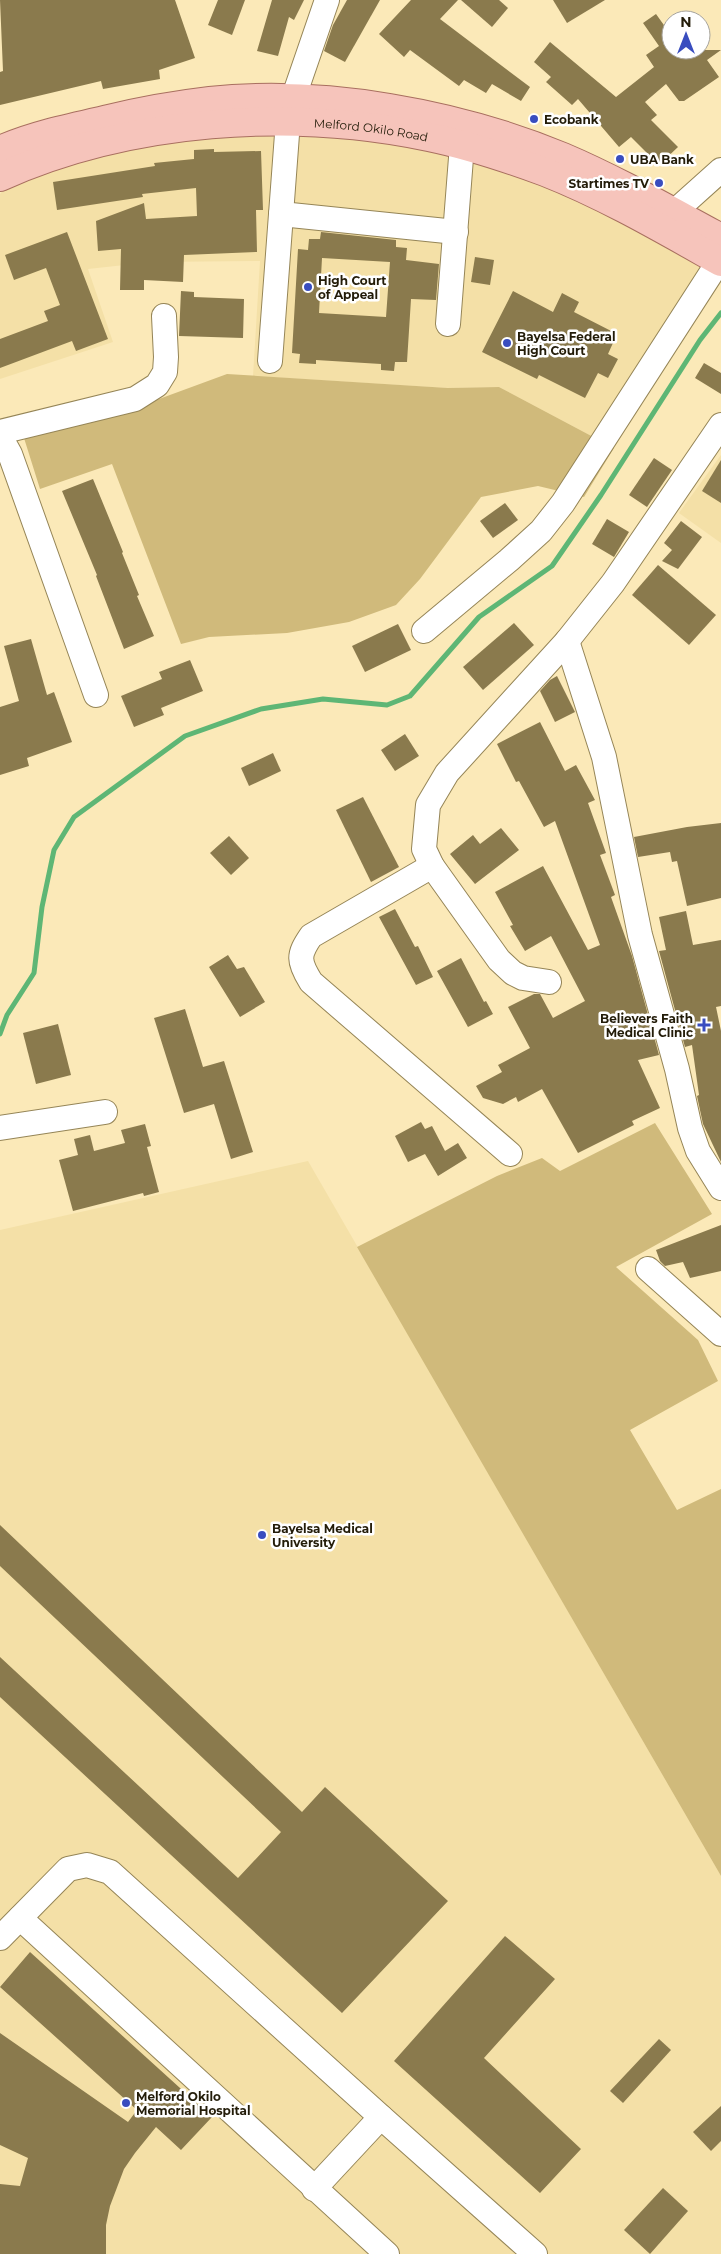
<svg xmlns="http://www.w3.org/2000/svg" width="721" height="2254" viewBox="0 0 721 2254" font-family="Montserrat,sans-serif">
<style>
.built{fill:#f4e0a7}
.green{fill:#d0ba7b}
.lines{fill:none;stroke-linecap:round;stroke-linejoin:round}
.stream{stroke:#5eb675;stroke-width:5}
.building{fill:#8a7a4d;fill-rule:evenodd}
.minor-casing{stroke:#958557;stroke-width:26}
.major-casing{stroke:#a86f5f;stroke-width:30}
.minor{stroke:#fff;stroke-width:24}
.major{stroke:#f6c4bb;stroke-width:28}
.poi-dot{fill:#394dbf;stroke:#fff;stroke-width:2}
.labels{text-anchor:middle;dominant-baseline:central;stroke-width:5;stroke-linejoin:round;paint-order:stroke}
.poi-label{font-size:12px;font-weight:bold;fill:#231c09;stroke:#fff;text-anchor:start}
.street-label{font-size:12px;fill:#231c09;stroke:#fff}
</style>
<rect width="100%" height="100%" fill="#fbe9b8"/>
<g class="built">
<polygon points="298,132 428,148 549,185 642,232 718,278 614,448 499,387 448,388 253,376 260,261 152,262 88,269 113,342 0,379 0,194 5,188 80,159 179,138"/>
<polygon points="721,455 721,543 679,513"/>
<polygon points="308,1161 721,1876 721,2254 0,2254 0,1230"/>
</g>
<g class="green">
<polygon points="227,374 448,388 499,387 614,448 584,497 538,486 481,497 420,579 396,605 349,622 287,633 209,637 181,644 112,464 40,489 24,438 140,406"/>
<polygon points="655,1123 712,1214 616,1267 698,1340 718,1381 630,1430 677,1510 721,1489 721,1876 357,1247 497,1176 542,1158 560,1171"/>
</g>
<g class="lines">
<polyline class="stream" points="0,1034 7,1015 34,973 42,907 54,850 74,817 185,736 261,709 323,699 387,705 410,696 479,617 552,566 601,495 700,340 721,313"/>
</g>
<g class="building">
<polygon points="0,0 175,0 195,58 159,70 160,79 103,89 101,81 0,105 0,72 3,71"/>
<polygon points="218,0 245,0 232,35 208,25"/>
<polygon points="272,0 304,0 294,20 289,17 278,56 257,51"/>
<polygon points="347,0 380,0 345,62 324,51 333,25"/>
<polygon points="411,0 458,0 440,19 530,87 521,101 492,84 486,93 464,80 459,86 410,50 404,57 379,34"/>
<polygon points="461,0 499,0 508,8 492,27"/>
<polygon points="553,0 605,0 567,23"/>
<polygon points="656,14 671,35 671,50 721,50 707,60 719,77 684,101 679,101 666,84 645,102 657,115 651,120 678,147 659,165 631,137 619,147 578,99 572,105 546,82 551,77 534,62 550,42 616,97 654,67 646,55 659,46 643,23"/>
<polygon points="214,149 214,152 261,151 263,210 256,210 257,252 184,255 183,282 144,280 144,290 120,290 121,249 98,251 96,221 144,203 146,219 197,216 196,188 142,194 143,197 57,210 53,182 155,166 154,163 194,159 194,150"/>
<polygon points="67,232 108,339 76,351 72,341 0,368 0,339 48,321 44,311 60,305 46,268 14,280 5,255"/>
<path d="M321 232 396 240V247L407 248 406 260 439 264 436 300 411 299 407 362H395L394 371 381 370V364L316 360V364L299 363 300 354 292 353 298 249 308 250 309 239H320ZM322 258 390 262 386 317 319 313Z"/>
<polygon points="475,257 494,260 490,285 471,282"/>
<polygon points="181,291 194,292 194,297 244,299 243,338 179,336"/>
<polygon points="513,291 553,312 562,293 579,302 574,312 617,334 608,354 618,359 608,378 598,373 585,398 539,375 537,379 482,352"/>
<polygon points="704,363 721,373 721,394 695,378"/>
<polygon points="654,458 672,470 647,507 629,495"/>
<polygon points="721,460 721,503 702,491"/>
<polygon points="93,479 123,552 122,553 139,595 137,596 154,636 124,649 96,576 97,575 62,491"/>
<polygon points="505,503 518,520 493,538 480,521"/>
<polygon points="607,519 629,532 614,557 592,544"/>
<polygon points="681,521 702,537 678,569 662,561 672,550 664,543"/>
<polygon points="658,565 716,615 689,645 632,595"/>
<polygon points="514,623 534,645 483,690 463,667"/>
<polygon points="398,624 411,650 365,672 352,646"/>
<polygon points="31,639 47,695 54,692 72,742 27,758 29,766 0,775 0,707 19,701 4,646"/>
<polygon points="190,660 203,691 161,708 164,715 134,727 121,696 162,679 159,672"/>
<polygon points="557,676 575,712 555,722 540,691 550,680"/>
<polygon points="540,722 565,771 576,765 595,800 588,803 606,853 600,855 615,895 611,897 632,956 659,1055 638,1060 660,1108 632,1121 634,1125 578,1153 542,1089 518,1102 516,1097 503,1104 483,1098 476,1086 502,1072 498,1065 530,1048 508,1007 534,994 540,994 553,1018 585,1001 551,936 525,951 510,926 513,925 495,892 543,866 588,950 600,945 555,821 544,827 519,781 516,782 497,744"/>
<polygon points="405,734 419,756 395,771 381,750"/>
<polygon points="273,753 281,771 249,786 241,768"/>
<polygon points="363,797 399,867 371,882 336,810"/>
<polygon points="721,823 721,898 687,906 677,861 672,862 670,852 638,857 634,837 687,827"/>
<polygon points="501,828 519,850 475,884 450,854 473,835 480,844"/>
<polygon points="229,836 249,858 231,875 210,853"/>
<polygon points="395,909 415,947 418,946 433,977 416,985 379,917"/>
<polygon points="686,911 693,945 721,940 721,1006 716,1007 721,1031 721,1162 703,1124 697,1096 699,1095 692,1045 685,1047 659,951 666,950 659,917"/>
<polygon points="228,955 237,969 244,967 265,1002 240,1017 209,967"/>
<polygon points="461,958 484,1002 486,1001 493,1014 468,1027 437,971"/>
<polygon points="185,1009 203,1067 224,1061 253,1152 231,1159 214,1104 184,1113 154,1018"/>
<polygon points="58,1024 71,1075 36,1084 23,1033"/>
<polygon points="421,1122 425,1129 432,1126 445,1151 458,1143 467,1158 438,1176 425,1154 408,1162 395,1136"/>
<polygon points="145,1124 151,1146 147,1147 159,1192 144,1196 143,1193 73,1211 59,1160 78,1155 74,1139 90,1135 94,1151 125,1143 121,1130"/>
<polygon points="721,1225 721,1271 690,1278 683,1262 665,1266 660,1261 656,1250"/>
<polygon points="0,1525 302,1812 325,1787 448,1901 342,2013 0,1697 0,1657 238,1878 281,1832 0,1566"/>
<polygon points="505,1936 555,1979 484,2058 581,2149 540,2193 394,2061"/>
<polygon points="30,1952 212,2117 181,2150 156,2127 135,2153 124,2169 110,2206 106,2225 106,2254 0,2254 0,2184 20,2186 28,2158 0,2145 0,2033 128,2122 137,2110 0,1987"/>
<polygon points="659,2039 671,2050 623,2103 610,2091"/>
<polygon points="721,2106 721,2141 711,2151 693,2132"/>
<polygon points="663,2188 688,2211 650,2254 624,2230"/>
</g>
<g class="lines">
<g class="minor-casing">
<g id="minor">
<polyline points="293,99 327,0"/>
<polyline points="673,213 721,170"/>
<polyline points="281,214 456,232"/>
<polyline points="448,324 462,145"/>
<polyline points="270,361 288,121"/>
<polyline points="0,432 135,399 157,385 165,372 166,357 164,316"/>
<polyline points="0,436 10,454 96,695"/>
<polyline points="424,631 509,560 541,531 563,503 719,261"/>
<polyline points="567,641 604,757 640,935 677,1069 690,1128 698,1151 721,1188"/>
<path d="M432 866 311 936C298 955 298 961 311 982L510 1154"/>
<polyline points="549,982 523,978 513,973 499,960 432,866 424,849 428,805 447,773 567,641 613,583 721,425"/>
<polyline points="0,1128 105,1112"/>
<polyline points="648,1269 721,1334"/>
<polyline points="20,1918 387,2254"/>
<polyline points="0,1938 68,1869 87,1865 110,1872 381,2117 535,2254"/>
<polyline points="314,2189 381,2117"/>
</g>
</g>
<g class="major-casing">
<g id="major">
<path d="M0 150C34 135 73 127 109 119 142 111 176 105 210 101 324 89 457 113 563 157 617 180 669 210 721 238"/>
<path id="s1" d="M0 177C129 119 291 108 429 137 468 145 507 158 545 172 606 196 664 230 721 262"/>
</g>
</g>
<use href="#minor" class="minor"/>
<use href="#major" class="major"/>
</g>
<g class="poi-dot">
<circle cx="534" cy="119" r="5"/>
<circle cx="620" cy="159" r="5"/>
<circle cx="659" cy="183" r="5"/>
<circle cx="308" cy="287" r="5"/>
<circle cx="507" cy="343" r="5"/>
<path d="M701.5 1017.5h5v5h5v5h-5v5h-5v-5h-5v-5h5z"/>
<circle cx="262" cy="1535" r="5"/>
<circle cx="126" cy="2103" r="5"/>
</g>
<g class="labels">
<g class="poi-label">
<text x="544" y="119">Ecobank</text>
<text x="630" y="159">UBA Bank</text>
<text x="649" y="183" text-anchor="end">Startimes TV</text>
<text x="318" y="280">High Court<tspan x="318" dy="14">of Appeal</tspan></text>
<text x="517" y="336">Bayelsa Federal<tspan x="517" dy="14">High Court</tspan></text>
<text x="693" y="1018" text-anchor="end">Believers Faith<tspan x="693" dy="14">Medical Clinic</tspan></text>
<text x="272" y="1528">Bayelsa Medical<tspan x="272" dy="14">University</tspan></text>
<text x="136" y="2096">Melford Okilo<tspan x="136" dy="14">Memorial Hospital</tspan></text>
</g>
<g class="street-label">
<text stroke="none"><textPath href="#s1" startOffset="379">Melford Okilo Road</textPath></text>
</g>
</g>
<g transform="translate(686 35)"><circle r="24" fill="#ffffff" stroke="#a7a49d"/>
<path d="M0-4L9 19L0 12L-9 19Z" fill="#394dbf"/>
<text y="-8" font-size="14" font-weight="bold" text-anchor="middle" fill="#231c09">N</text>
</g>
</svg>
